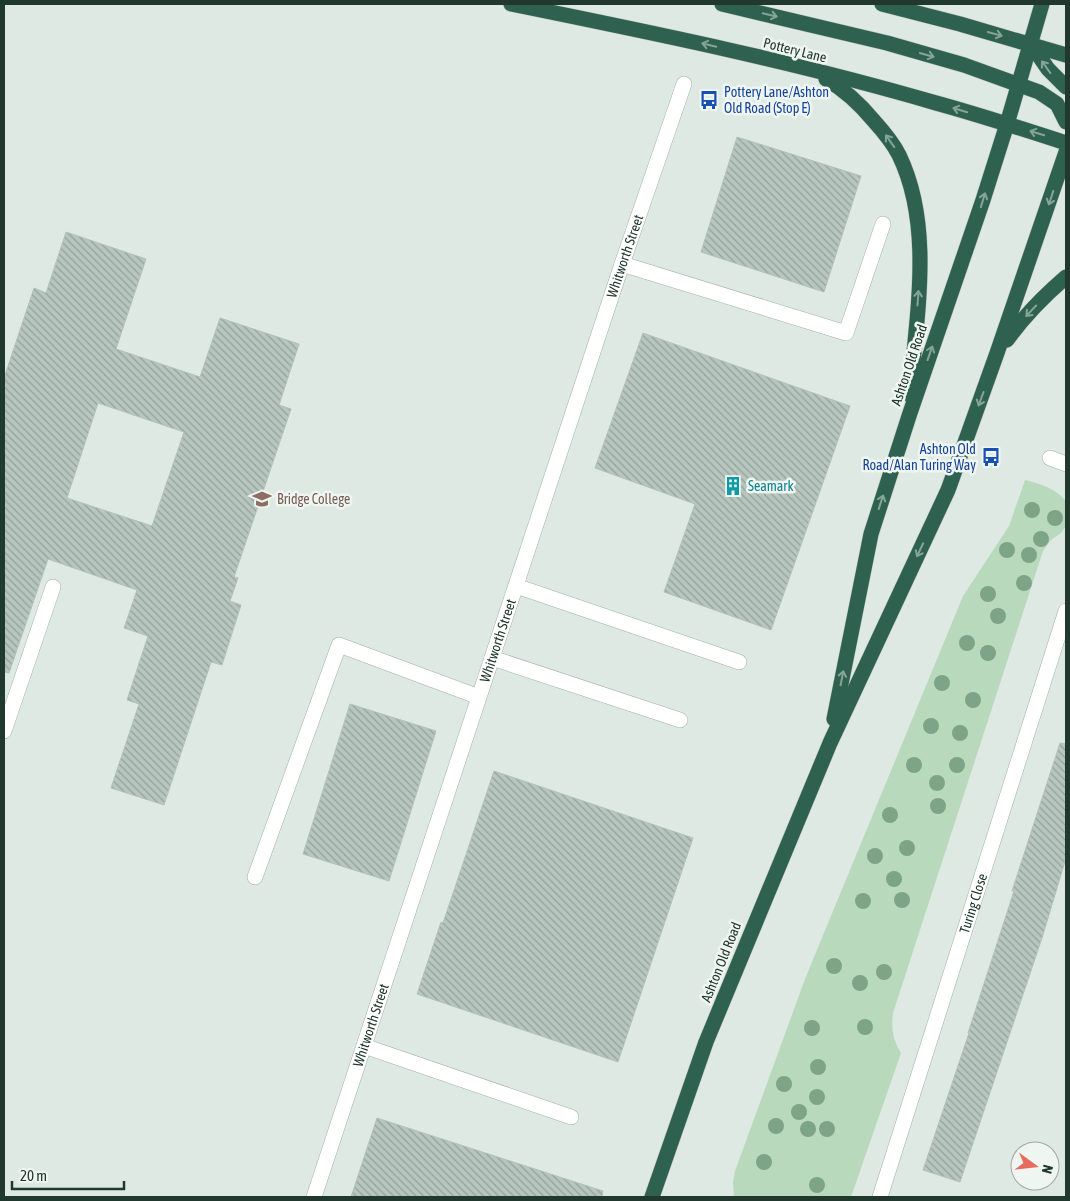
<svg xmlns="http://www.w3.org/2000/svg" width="1070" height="1201" viewBox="0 0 1070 1201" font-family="'Asap Condensed',sans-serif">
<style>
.grass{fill:#b9d9bd}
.building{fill:url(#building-back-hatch);stroke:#b2c2b9;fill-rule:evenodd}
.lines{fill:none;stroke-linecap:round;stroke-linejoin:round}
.lane-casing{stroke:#a2b0a9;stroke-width:16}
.street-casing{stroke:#a2b0a9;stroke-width:16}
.highway-casing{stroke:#bcc3c0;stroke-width:16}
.lane{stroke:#fff;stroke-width:15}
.street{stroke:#fff;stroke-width:15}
.highway{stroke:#2f6150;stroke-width:15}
.tree{fill:#7ea488}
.oneway{stroke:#85a498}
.labels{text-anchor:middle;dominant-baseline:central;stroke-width:5;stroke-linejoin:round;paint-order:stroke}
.street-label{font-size:14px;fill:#21382e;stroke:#eff6f1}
.transit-label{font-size:14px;fill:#164399;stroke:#eff6f1;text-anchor:start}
.culture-label{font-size:14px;fill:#0d838f;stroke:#eff6f1;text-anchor:start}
.education-label{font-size:14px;fill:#785e54;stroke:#eff6f1;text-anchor:start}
</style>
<defs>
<pattern id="building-back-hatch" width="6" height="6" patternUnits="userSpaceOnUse" patternTransform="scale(1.25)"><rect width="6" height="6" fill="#b7c6be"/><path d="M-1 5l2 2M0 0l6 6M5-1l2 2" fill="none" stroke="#94a29b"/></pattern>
</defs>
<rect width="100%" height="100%" fill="#dfe9e3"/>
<path class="grass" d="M1025 480C1041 484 1055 488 1066 501V526L1061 533 1051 540 1043 551 893 1013C891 1029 893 1039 901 1053L851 1197H734L733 1182 735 1171 805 979 963 596 1009 526Z"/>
<g class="building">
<polygon points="737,137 861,176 824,292 701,252"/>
<path d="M66 232 146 259 116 349 200 377 220 318 299 344 279 405 291 409 234 577 238 578 230 601 241 605 222 665 211 662 164 805 111 788 139 704 127 700 148 636 124 628 137 590 48 559 9 673 4 672V378L34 288 46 293ZM98 403 184 432 152 526 67 498Z"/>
<polygon points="643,333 850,406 771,630 664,592 695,504 595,468"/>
<polygon points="350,704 436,731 389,881 303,854"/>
<polygon points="1060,743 1066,744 1066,858 1042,938 960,1182 923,1170 969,1033 968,1033 1014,891 1012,891"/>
<polygon points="494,771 693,838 618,1062 417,994 441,922 443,923"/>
<polygon points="377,1118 603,1191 602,1197 351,1197"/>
</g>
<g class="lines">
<g class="lane-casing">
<g id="lane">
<polyline points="622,264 846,333 883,224"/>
<polyline points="516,586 739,662"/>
<polyline points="492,658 680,720"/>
<polyline points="4,731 53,587"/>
<polyline points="255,877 339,645 479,697"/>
<polyline points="364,1046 571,1117"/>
</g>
</g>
<g class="street-casing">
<g id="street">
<polyline points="1050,458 1066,464"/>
<path id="s1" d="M314 1197 622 264 684 84"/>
<path id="s2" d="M880 1197 1066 611"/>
</g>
</g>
<g class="highway-casing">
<g id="highway">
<path d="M511 4C654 33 796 62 936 103 980 115 1023 129 1066 143"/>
<polyline points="722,4 887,43 964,65 1039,92 1057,104 1066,122"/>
<polyline points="882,4 960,24 1066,55"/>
<polyline points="1030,43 1048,69 1066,87"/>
<path d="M826 79C845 90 860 104 874 121 883 131 893 143 899 155 934 227 916 317 910 395"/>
<path d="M1007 340C1024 316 1044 296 1066 277"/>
<polyline points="834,719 871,534 909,416 983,200 1007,124 1042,4"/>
<polyline points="652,1197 706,1042 830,743 948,490 997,353 1066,152"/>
</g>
</g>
<use href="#lane" class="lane"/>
<use href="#street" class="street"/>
<use href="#highway" class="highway"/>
</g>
<g class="tree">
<circle cx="1032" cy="510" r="8"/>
<circle cx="1055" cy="518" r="8"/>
<circle cx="1041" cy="539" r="8"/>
<circle cx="1007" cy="550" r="8"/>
<circle cx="1029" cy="555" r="8"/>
<circle cx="1024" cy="583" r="8"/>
<circle cx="988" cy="594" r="8"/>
<circle cx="998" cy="616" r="8"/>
<circle cx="967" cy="643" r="8"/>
<circle cx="988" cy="653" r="8"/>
<circle cx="942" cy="683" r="8"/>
<circle cx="973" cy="700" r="8"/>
<circle cx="931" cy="726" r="8"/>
<circle cx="960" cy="733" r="8"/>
<circle cx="914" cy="765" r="8"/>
<circle cx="957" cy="765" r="8"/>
<circle cx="937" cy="783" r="8"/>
<circle cx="938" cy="806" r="8"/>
<circle cx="890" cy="815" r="8"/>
<circle cx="907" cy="848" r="8"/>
<circle cx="875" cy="856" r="8"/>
<circle cx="894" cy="879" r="8"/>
<circle cx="902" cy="900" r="8"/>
<circle cx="863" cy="901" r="8"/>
<circle cx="834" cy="966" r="8"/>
<circle cx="884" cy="972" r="8"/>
<circle cx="860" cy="983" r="8"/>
<circle cx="865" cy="1027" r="8"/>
<circle cx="812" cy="1028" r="8"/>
<circle cx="818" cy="1067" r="8"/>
<circle cx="784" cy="1084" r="8"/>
<circle cx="817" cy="1097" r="8"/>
<circle cx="799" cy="1112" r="8"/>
<circle cx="776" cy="1126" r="8"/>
<circle cx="808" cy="1129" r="8"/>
<circle cx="827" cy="1129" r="8"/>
<circle cx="764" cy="1162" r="8"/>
<circle cx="817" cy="1185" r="8"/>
</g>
<defs><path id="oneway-shaft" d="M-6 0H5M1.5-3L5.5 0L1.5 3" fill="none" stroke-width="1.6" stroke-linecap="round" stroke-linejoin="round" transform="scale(1.25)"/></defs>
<g class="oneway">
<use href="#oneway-shaft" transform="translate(770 15) rotate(13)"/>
<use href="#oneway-shaft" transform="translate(995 34) rotate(15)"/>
<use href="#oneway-shaft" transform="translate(709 45) rotate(-166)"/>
<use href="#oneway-shaft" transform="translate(927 55) rotate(16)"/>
<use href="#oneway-shaft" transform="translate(1046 67) rotate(-126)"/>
<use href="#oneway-shaft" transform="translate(960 110) rotate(-163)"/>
<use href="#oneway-shaft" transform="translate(1037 133) rotate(-163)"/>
<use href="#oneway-shaft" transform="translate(890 141) rotate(-125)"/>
<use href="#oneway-shaft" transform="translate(1051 198) rotate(108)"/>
<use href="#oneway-shaft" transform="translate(983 200) rotate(-73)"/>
<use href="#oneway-shaft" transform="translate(918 298) rotate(-86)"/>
<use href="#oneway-shaft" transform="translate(1031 311) rotate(133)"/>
<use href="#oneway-shaft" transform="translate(930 353) rotate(-71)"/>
<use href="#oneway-shaft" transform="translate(981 399) rotate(110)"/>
<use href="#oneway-shaft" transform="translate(881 502) rotate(-72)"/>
<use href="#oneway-shaft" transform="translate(920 550) rotate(115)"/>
<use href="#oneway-shaft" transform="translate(842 678) rotate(-79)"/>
</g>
<defs>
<g id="bus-bare" transform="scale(1.5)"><path d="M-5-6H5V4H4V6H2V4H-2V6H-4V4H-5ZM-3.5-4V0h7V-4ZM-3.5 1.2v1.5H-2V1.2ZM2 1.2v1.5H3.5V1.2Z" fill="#1a4fb4" stroke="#eff6f1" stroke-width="2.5" paint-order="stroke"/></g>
<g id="building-bare" transform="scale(1.5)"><path d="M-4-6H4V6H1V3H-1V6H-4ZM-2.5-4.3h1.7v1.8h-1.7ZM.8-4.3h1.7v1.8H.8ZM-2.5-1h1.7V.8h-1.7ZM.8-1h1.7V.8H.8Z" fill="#0f9aa8" stroke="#eff6f1" stroke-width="2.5" paint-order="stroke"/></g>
<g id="university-bare" transform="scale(1.5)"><path d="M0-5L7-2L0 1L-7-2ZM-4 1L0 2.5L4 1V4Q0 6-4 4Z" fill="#8d6e63" stroke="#eff6f1" stroke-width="2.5" paint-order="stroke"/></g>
</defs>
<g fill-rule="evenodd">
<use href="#bus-bare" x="709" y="100"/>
<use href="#bus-bare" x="991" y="457"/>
<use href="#building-bare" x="733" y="486"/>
<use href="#university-bare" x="262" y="499"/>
</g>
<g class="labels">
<g class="street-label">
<text transform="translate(795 50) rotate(14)">Pottery Lane</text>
<text stroke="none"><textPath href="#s1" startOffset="991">Whitworth Street</textPath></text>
<text transform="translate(909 365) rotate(-71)">Ashton Old Road</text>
<text stroke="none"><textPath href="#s1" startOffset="586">Whitworth Street</textPath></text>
<text stroke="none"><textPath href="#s2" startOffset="308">Turing Close</textPath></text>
<text transform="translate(721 962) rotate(-68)">Ashton Old Road</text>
<text stroke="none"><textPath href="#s1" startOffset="181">Whitworth Street</textPath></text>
</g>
<g class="transit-label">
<text x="724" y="92">Pottery Lane/Ashton<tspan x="724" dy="16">Old Road (Stop E)</tspan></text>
<text x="976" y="449" text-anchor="end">Ashton Old<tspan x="976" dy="16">Road/Alan Turing Way</tspan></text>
</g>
<g class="culture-label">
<text x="748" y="486">Seamark</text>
</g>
<g class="education-label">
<text x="277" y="499">Bridge College</text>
</g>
</g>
<rect width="1070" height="1201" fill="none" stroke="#21382e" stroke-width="10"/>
<g transform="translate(1035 1166) rotate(105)"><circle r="24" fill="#eff6f1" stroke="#9daaa3"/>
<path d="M0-4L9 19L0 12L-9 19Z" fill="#e76b5e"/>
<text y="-8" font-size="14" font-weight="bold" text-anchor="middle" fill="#21382e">N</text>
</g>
<path d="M12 1181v8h112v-8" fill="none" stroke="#21382e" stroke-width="2.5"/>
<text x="20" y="1181" font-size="15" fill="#21382e" stroke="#eff6f1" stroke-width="4" paint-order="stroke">20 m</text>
</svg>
